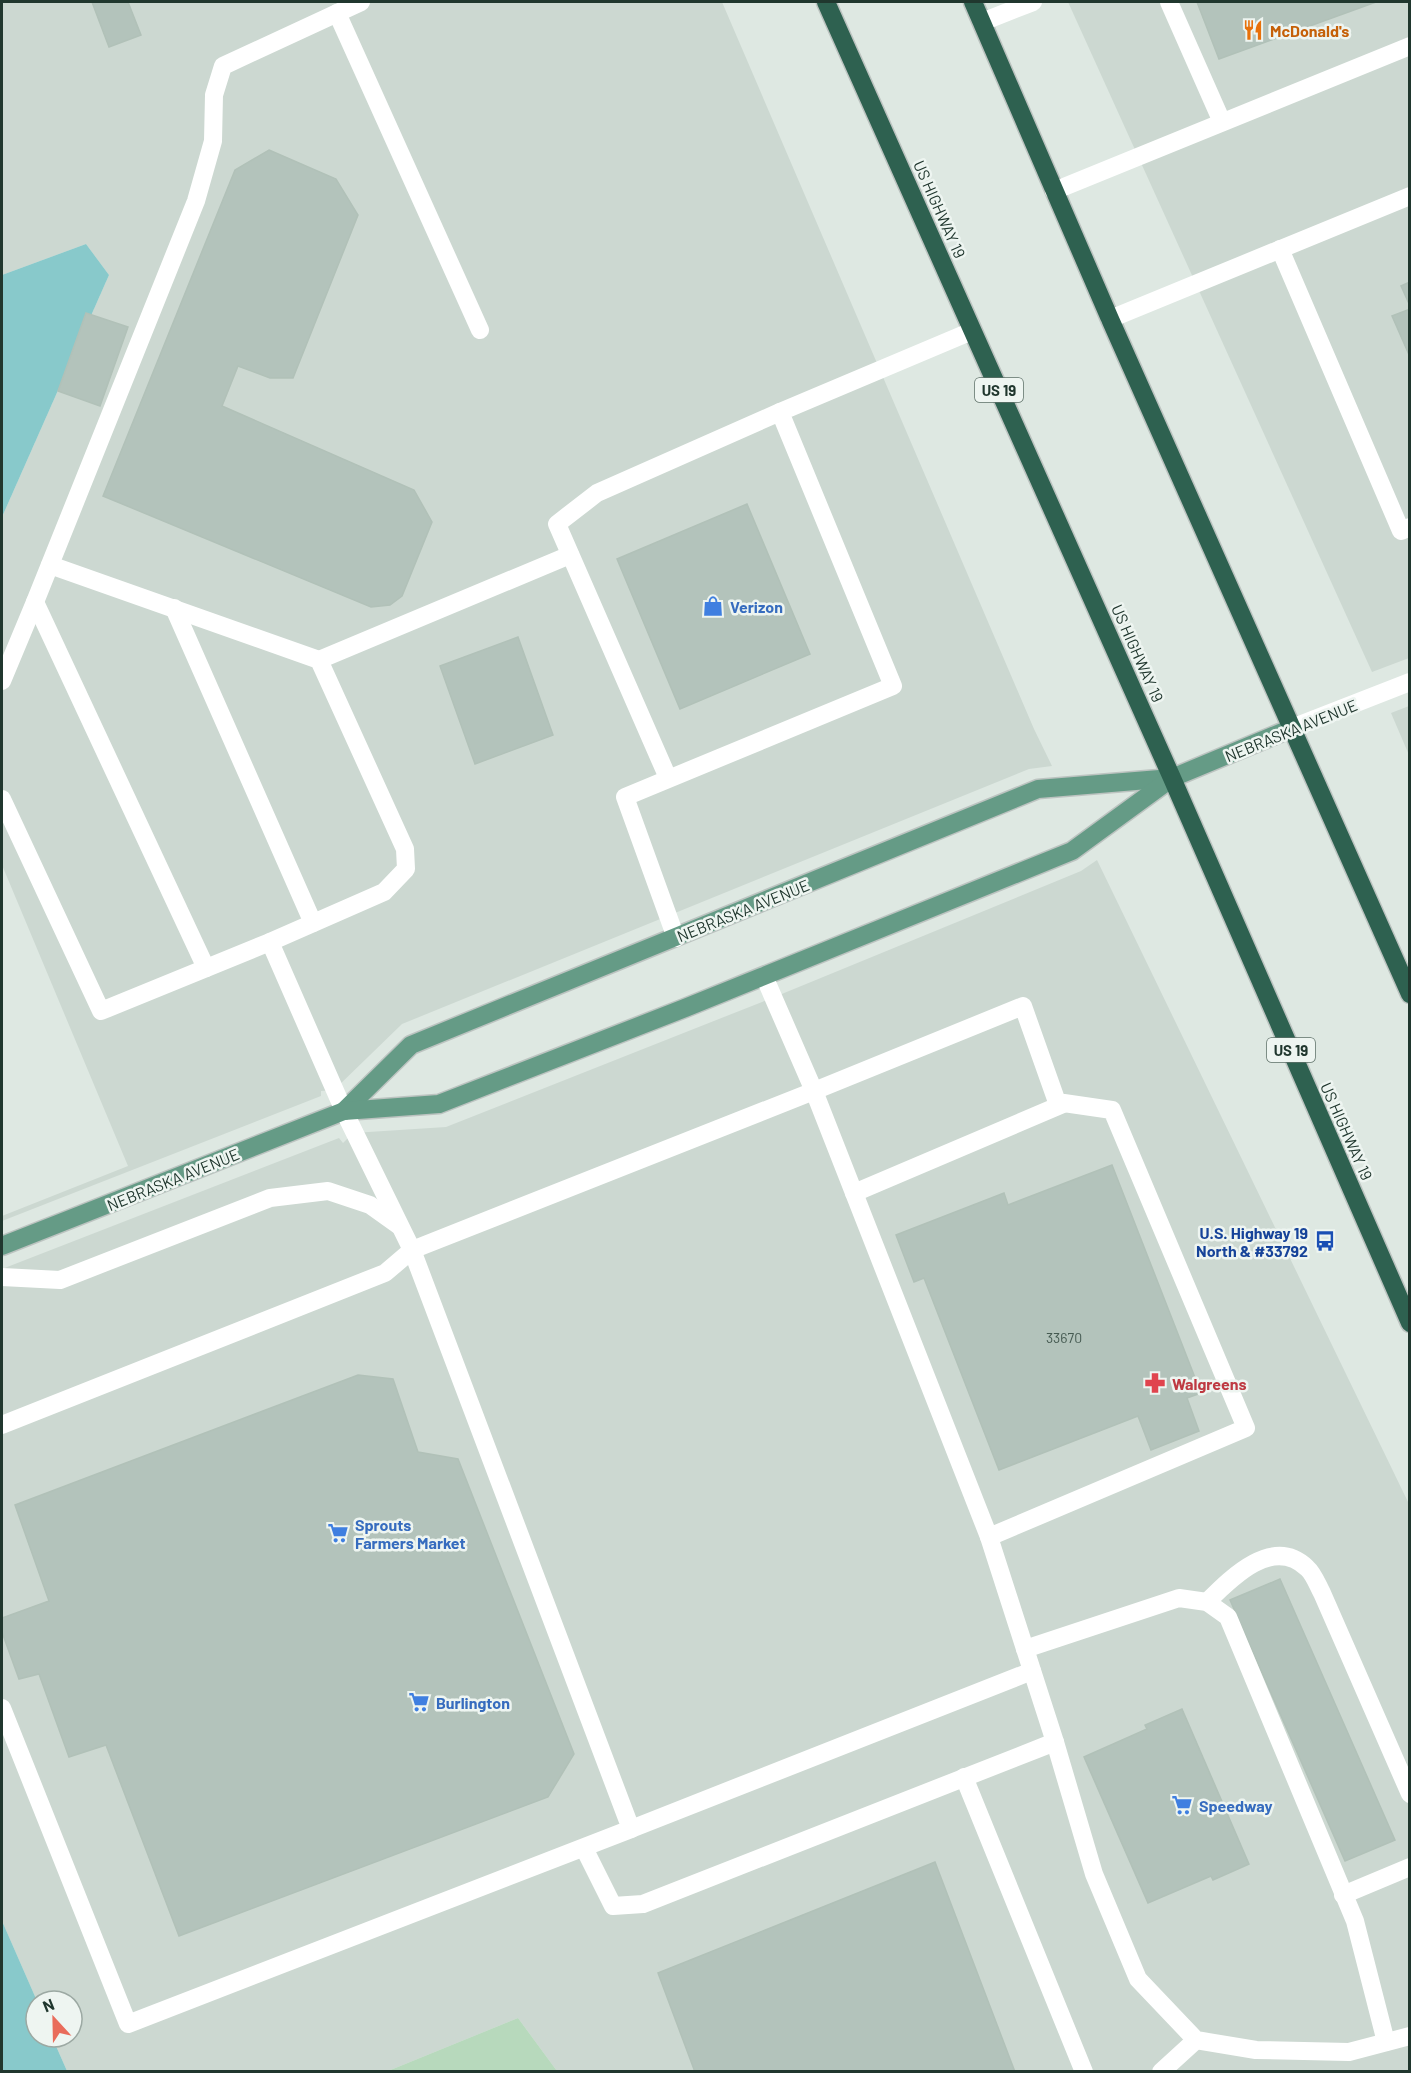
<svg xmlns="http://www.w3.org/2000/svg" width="1411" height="2073" viewBox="0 0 1411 2073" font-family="Barlow,sans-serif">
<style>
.built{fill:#ccd8d1}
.green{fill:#b7d9bc}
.water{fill:#88c9cb}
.building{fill:#b3c3bb;stroke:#b1c1b8;stroke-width:1.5}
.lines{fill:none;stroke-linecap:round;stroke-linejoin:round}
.major-casing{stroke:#bcc3c0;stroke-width:21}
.highway-casing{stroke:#bcc3c0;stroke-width:21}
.minor{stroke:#fff;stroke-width:18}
.major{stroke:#659b86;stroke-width:18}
.highway{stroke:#2e6150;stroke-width:18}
.labels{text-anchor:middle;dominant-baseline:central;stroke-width:5;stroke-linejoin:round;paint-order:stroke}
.number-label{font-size:14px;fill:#455a51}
.shield{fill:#eef5f1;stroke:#5e7068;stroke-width:1.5}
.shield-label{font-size:15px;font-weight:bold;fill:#20372e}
.food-label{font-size:16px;font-weight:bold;fill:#c56008;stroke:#eef5f1;text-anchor:start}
.street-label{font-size:16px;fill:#20372e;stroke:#eef5f1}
.shop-label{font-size:16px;font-weight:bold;fill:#366cbe;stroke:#eef5f1;text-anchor:start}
.transit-label{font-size:16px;font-weight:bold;fill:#164399;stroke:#eef5f1;text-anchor:end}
.health-label{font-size:16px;font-weight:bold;fill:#be3a42;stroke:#eef5f1;text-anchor:start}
</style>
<rect width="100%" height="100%" fill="#dee8e2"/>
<g class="built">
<polygon points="2,2 722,2 1034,729 1052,766 1029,769 402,1024 334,1090 321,1091 321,1096 2,1221 2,1216 128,1166 2,865 2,517 109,275 86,244 2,275"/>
<polygon points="1068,2 1409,2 1409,658 1372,672"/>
<polygon points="1409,706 1409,755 1391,713"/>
<polygon points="1097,860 1409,1504 1409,2071 557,2071 518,2018 388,2071 67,2071 52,2037 72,2037 72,2001 37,2001 2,1921 2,1269 339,1138 343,1143 353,1133 446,1127 772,998 1081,871"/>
</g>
<polygon class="green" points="518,2018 557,2071 388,2071"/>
<g class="water">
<polygon points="86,244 109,275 2,517 2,275"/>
<polygon points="2,1921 37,2001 36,2037 52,2037 67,2071 2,2071"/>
</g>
<g class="building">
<polygon points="92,2 128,2 141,35 109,47"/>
<polygon points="1197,2 1376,2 1219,59"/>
<polygon points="269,150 336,179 358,215 293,378 270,378 238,366 222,406 414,490 432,522 402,596 390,605 371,607 103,496 235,170"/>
<polygon points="1410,282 1410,306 1401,286"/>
<polygon points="1410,309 1410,357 1392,316"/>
<polygon points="86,313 128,327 100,406 58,391"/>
<polygon points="747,504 810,654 680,709 617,559"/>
<polygon points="518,637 553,735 475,764 440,666"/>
<polygon points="1112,1165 1201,1393 1187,1398 1199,1431 1151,1450 1138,1416 999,1470 924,1278 914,1282 896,1235 1004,1193 1008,1205"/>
<polygon points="358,1375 393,1379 418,1452 458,1459 574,1754 548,1797 179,1936 106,1745 69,1757 39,1674 19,1679 2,1632 2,1618 49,1601 15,1505"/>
<polygon points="1280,1579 1395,1840 1345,1861 1230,1600"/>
<polygon points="1182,1709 1249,1864 1213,1880 1211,1876 1148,1903 1084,1757 1147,1729 1145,1725"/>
<polygon points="935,1862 1015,2072 695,2072 658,1973"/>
</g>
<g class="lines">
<g class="major-casing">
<g id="major">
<polyline points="344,1111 411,1045 1038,789 1172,778"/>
<polyline points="2,1246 344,1111 439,1104 685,1008 1072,851 1172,778 1292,728"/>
</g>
</g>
<g class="highway-casing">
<g id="highway">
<polyline points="826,2 1172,778 1410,1323"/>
<polyline points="973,2 1110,319 1410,994"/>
</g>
</g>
<g class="minor">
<polyline points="1169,2 1222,122"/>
<polyline points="337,13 480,330"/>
<polyline points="982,22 1033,2"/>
<polyline points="1054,191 1410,46"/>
<polyline points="1280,249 1401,531 1410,527"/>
<polyline points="1110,319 1410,196"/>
<polyline points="50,565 319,660 405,849 406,869 384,892 270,942"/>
<polyline points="35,602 206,968"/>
<polyline points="174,608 313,923"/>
<polyline points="319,660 570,555"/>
<polyline points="2,681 35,602 196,201 213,141 214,95 223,66 361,2"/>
<polyline points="1292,728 1410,682"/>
<polyline points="668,778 557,524 597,493 780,412"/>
<polyline points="2,799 101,1011 270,942 344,1111 412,1250 631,1829 128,2024 2,1708"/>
<polyline points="676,938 625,797 893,686 780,412 972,331"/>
<polyline points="764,976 814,1091 989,1537"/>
<polyline points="854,1193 1063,1104"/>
<polyline points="2,1277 60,1280 270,1198 328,1191 370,1205 398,1225"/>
<polyline points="2,1425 385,1273 412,1250 814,1091 1023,1006 1057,1102 1112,1110 1246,1428 989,1537 1055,1742 1094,1874 1138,1979 1196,2040 1256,2050 1349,2052 1410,2036"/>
<path d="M1207 1602C1231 1578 1273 1535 1307 1568 1314 1574 1318 1586 1322 1593L1410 1794"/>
<polyline points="1025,1649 1179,1598 1207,1602 1228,1617 1355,1921 1386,2042"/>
<polyline points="964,1777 1084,2072"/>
<polyline points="631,1829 1032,1671"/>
<polyline points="584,1848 613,1906 643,1904 1055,1742"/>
<polyline points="1343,1895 1410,1867"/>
<polyline points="1161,2072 1196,2040"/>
</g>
<use href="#major" class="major"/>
<use href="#highway" class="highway"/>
</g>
<defs>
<g id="restaurant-bare" transform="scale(1.62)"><path d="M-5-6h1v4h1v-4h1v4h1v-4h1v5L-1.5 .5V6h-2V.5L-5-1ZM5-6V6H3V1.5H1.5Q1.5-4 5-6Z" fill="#e8710a" stroke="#eef5f1" stroke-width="2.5" paint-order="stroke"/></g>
<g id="shop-bare" transform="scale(1.62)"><path d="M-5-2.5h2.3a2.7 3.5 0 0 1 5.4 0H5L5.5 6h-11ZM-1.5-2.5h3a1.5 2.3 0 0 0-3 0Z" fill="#3f7fe0" stroke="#eef5f1" stroke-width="2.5" paint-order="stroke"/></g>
<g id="bus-bare" transform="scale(1.62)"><path d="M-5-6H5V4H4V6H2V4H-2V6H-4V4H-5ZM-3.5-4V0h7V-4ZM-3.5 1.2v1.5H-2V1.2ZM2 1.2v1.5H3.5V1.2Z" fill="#1a4fb4" stroke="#eef5f1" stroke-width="2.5" paint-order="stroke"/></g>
<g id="pharmacy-bare" transform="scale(1.62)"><path d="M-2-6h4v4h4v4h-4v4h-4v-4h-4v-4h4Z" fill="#e0444e" stroke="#eef5f1" stroke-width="2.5" paint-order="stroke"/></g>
<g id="supermarket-bare" transform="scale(1.62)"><path d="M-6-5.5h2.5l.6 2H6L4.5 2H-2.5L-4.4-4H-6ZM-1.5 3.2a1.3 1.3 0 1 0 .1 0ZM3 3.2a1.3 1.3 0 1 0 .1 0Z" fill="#3f7fe0" stroke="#eef5f1" stroke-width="2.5" paint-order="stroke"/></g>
</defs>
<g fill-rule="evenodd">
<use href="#restaurant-bare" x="1253" y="30"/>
<use href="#shop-bare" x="713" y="606"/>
<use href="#bus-bare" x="1325" y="1241"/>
<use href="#pharmacy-bare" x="1155" y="1383"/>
<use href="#supermarket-bare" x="338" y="1533"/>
<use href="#supermarket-bare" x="419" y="1702"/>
<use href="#supermarket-bare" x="1182" y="1805"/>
</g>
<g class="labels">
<g class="number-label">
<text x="1064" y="1337">33670</text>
</g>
<g class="shield">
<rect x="975" y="378" width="48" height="24" rx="4.5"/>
<rect x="1267" y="1038" width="48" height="24" rx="4.5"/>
</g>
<g class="shield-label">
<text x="999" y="390">US 19</text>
<text x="1291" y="1050">US 19</text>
</g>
<g class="food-label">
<text x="1270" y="30">McDonald's</text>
</g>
<g class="street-label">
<text transform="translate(940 209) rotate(66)">US HIGHWAY 19</text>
<text transform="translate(1138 653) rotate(66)">US HIGHWAY 19</text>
<text transform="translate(1291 730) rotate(-22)">NEBRASKA AVENUE</text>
<text transform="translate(743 910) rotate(-22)">NEBRASKA AVENUE</text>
<text transform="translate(1347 1131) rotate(66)">US HIGHWAY 19</text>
<text transform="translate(173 1179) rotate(-22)">NEBRASKA AVENUE</text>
</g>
<g class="shop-label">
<text x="730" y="606">Verizon</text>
<text x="355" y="1524">Sprouts<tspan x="355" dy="18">Farmers Market</tspan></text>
<text x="436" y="1702">Burlington</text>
<text x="1199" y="1805">Speedway</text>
</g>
<g class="transit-label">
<text x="1308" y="1232">U.S. Highway 19<tspan x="1308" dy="18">North &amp; #33792</tspan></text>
</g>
<g class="health-label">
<text x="1172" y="1383">Walgreens</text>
</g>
</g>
<rect width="1411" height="2073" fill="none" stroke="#20372e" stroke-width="6"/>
<g transform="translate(54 2019) rotate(338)"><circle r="28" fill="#eef5f1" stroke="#9ca9a3" stroke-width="1.5"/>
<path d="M0-4.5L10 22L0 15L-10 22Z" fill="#e96c5b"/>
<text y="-9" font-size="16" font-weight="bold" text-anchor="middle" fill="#20372e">N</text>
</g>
</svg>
